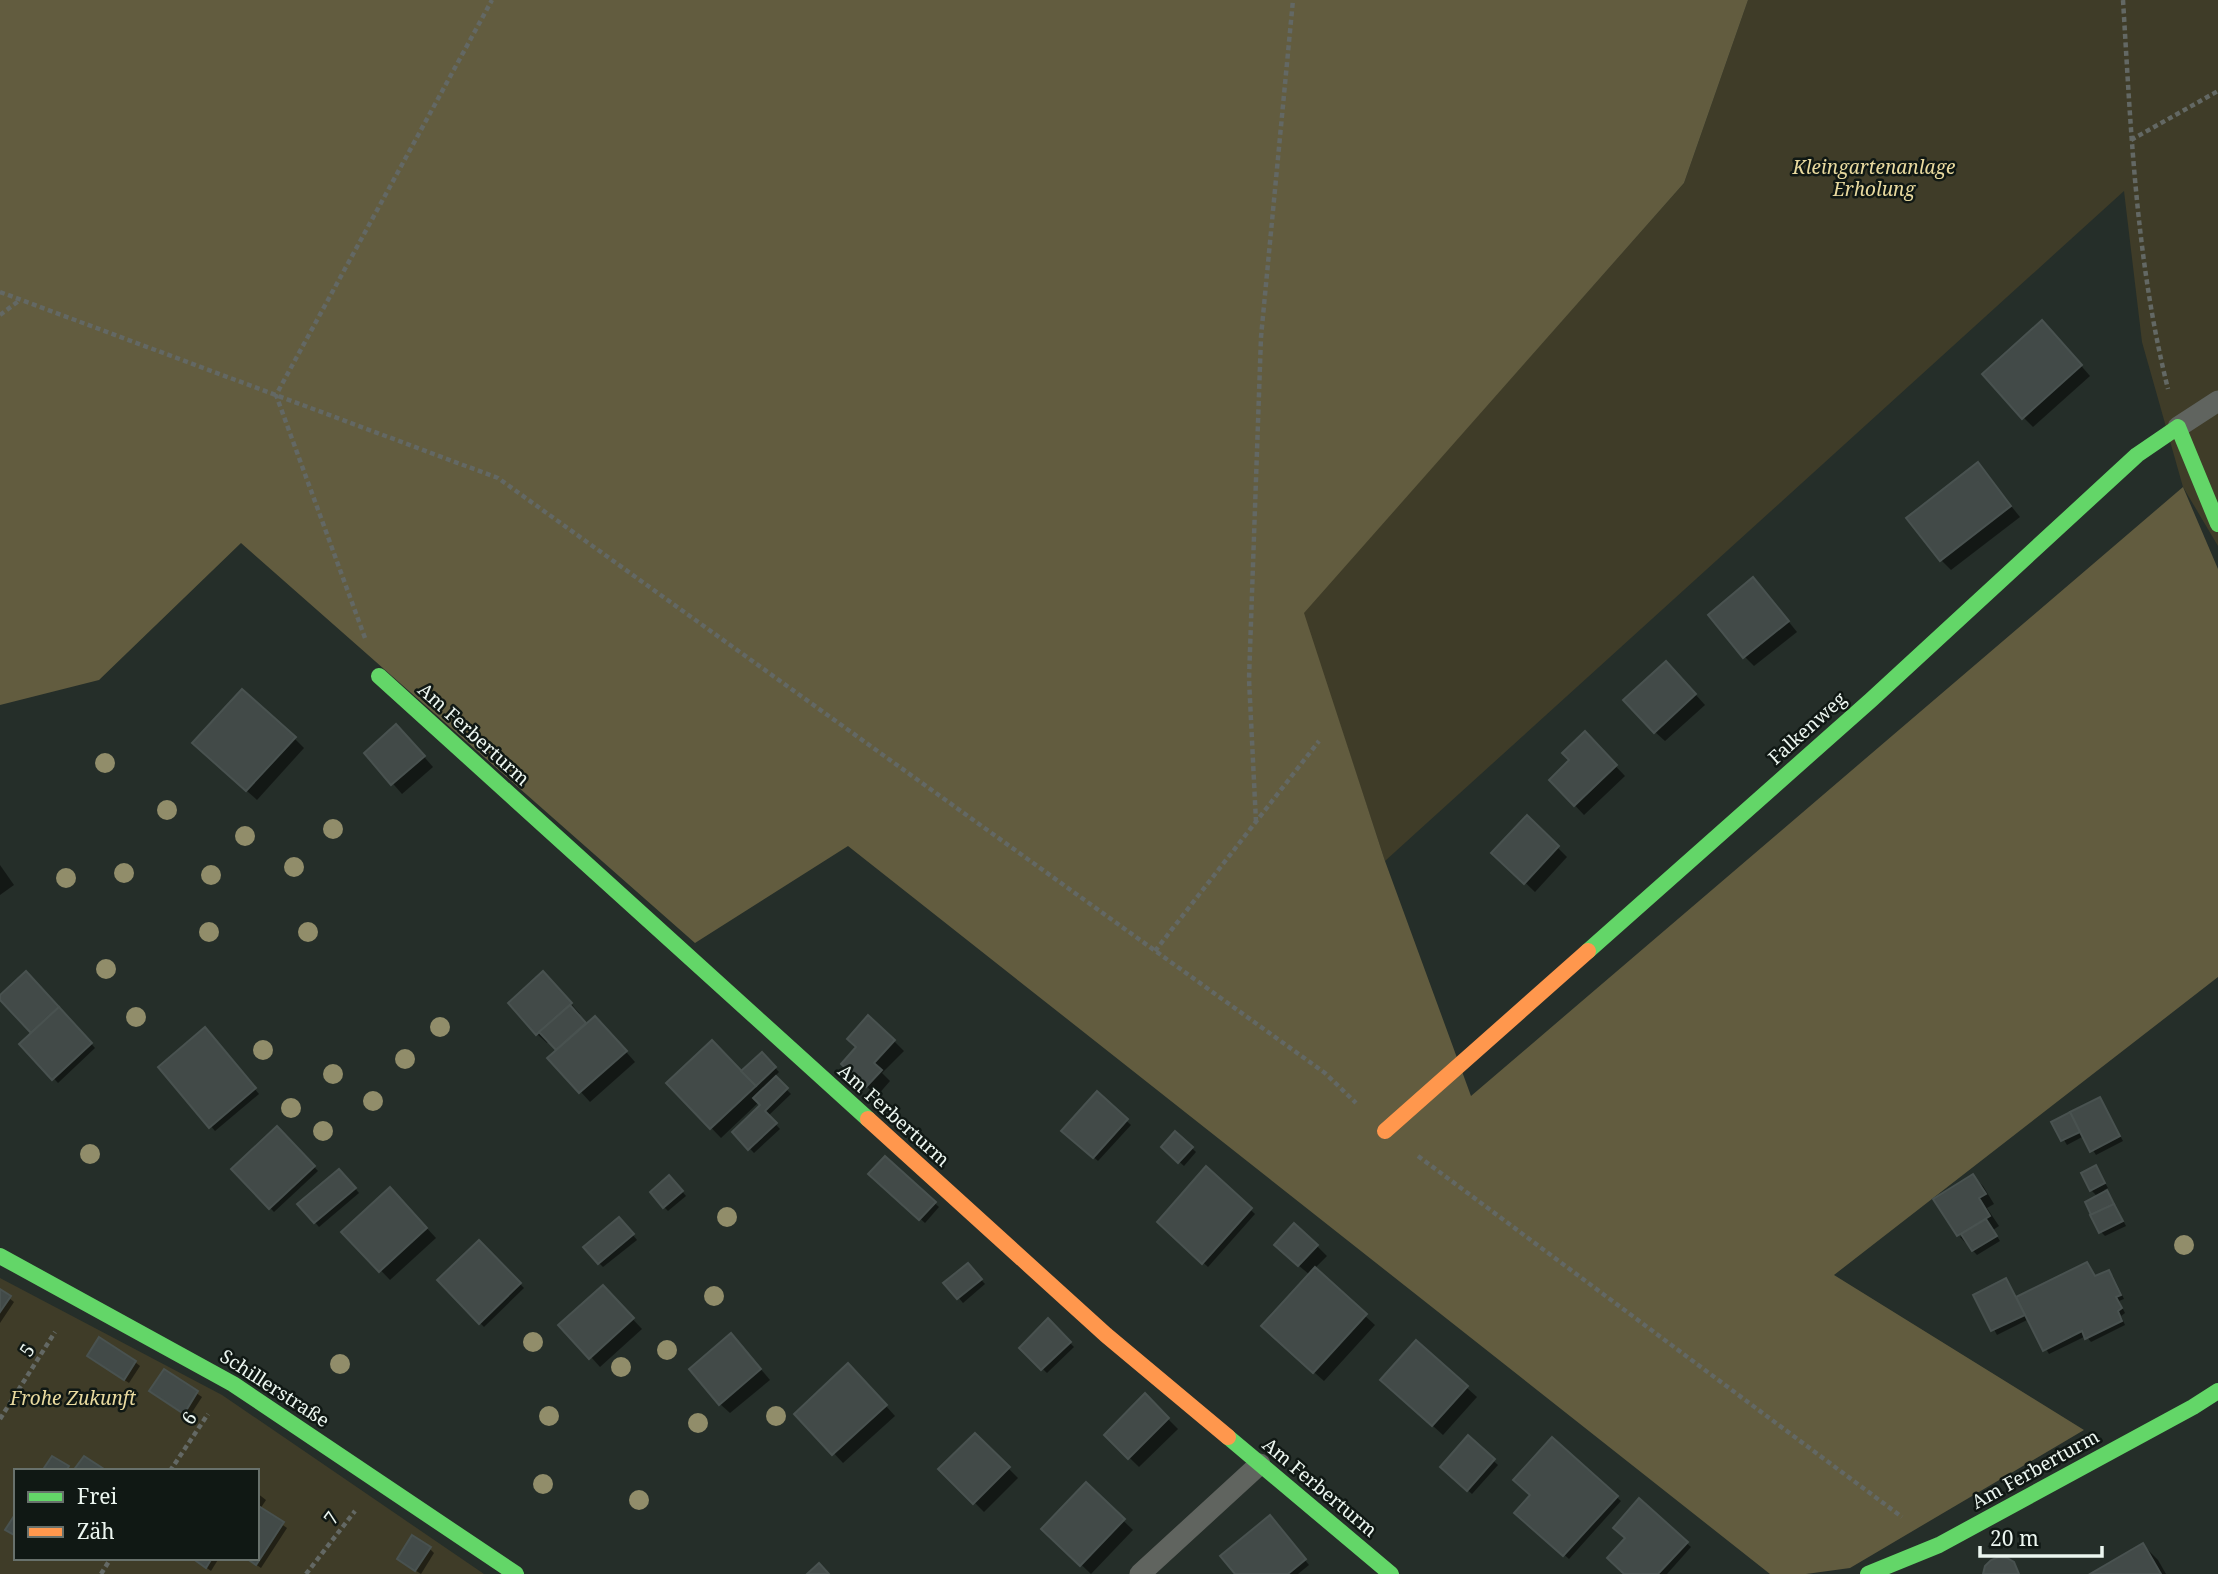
<svg xmlns="http://www.w3.org/2000/svg" width="2218" height="1574" viewBox="0 0 2218 1574" font-family="'Noto Serif',serif">
<style>
.green{fill:#3f3c28;fill-rule:evenodd}
.forest{fill:#625c3f}
.shadow{fill:#0007}
.building{fill:#424a48;stroke:#495250;stroke-width:2}
.lines{fill:none;stroke-linecap:round;stroke-linejoin:round}
.path{stroke:#636864;stroke-width:4.5;stroke-dasharray:5 3.5;stroke-linecap:butt}
.lane{stroke:#60645f;stroke-width:21}
.fast{stroke:#63d668;stroke-width:16}
.slow{stroke:#ff974d;stroke-width:16}
.tree{fill:#918d6a}
.labels{text-anchor:middle;dominant-baseline:central;stroke-width:5;stroke-linejoin:round;paint-order:stroke}
.park-label{font-size:19px;font-style:italic;fill:#e9da9f;stroke:#101814}
.street-label{font-size:19px;fill:#ecf6f0;stroke:#101814}
</style>
<rect width="100%" height="100%" fill="#252e29"/>
<g class="green">
<polygon points="1748,0 2218,0 2218,546 2183,487 2142,342 2124,191 1385,861 1303,613 1684,183"/>
<path d="M0 1278 222 1395 484 1574H0ZM16 1471H257V1558H16Z"/>
</g>
<polygon class="forest" points="0,0 1748,0 1684,183 1304,613 1385,861 1471,1096 2183,487 2218,569 2218,977 1834,1275 2084,1430 1850,1568 1806,1574 1770,1574 848,846 695,943 241,543 99,680 0,705"/>
<g class="shadow">
<polygon points="2052,332 2090,376 2033,427 2023,417"/>
<polygon points="1977,464 2020,517 1951,570 1941,560"/>
<polygon points="1763,590 1797,632 1754,666 1744,656"/>
<polygon points="1676,673 1705,705 1665,741 1655,732"/>
<polygon points="1585,734 1625,776 1584,815 1551,780 1572,760"/>
<polygon points="406,736 433,767 402,794 366,753"/>
<polygon points="294,738 304,748 257,800 204,753"/>
<polygon points="1527,817 1567,857 1535,892 1494,853"/>
<polygon points="0,865 14,885 0,895"/>
<polygon points="553,983 580,1014 578,1016 587,1026 605,1028 635,1062 590,1102 550,1058 558,1051 550,1041 547,1043 537,1034"/>
<polygon points="0,997 68,1018 95,1048 58,1083 22,1044 33,1034"/>
<polygon points="209,1034 259,1094 215,1131 160,1067"/>
<polygon points="894,1041 904,1051 882,1073 890,1081 877,1096 853,1074"/>
<polygon points="762,1054 779,1072 774,1077 791,1094 768,1116 780,1129 754,1153 734,1132 762,1105 759,1102 721,1138 668,1083 742,1074"/>
<polygon points="1097,1094 1131,1125 1098,1161 1064,1130"/>
<polygon points="2100,1099 2123,1141 2096,1155 2084,1136 2067,1145 2053,1122"/>
<polygon points="277,1128 318,1171 274,1212 233,1169"/>
<polygon points="1176,1133 1196,1152 1184,1166 1163,1147"/>
<polygon points="885,1159 939,1207 925,1223 871,1174"/>
<polygon points="2096,1167 2108,1188 2104,1190 2111,1197 2126,1226 2105,1236 2101,1232 2098,1197 2091,1190"/>
<polygon points="1207,1169 1255,1214 1208,1267 1159,1222"/>
<polygon points="344,1175 359,1193 319,1227 300,1205"/>
<polygon points="1973,1176 1983,1186 1994,1204 1987,1208 1999,1226 1993,1230 2000,1241 1977,1255 1960,1237 1963,1235"/>
<polygon points="674,1182 686,1196 668,1211 664,1207"/>
<polygon points="400,1199 436,1238 390,1280 344,1232"/>
<polygon points="623,1223 637,1240 603,1267 599,1263"/>
<polygon points="479,1242 524,1288 484,1327 439,1281"/>
<polygon points="1317,1246 1327,1256 1314,1269 1375,1325 1324,1381 1273,1336 1310,1275 1286,1255"/>
<polygon points="2087,1264 2096,1278 2108,1272 2113,1276 2124,1299 2119,1301 2125,1313 2121,1316 2125,1325 2091,1342 2086,1336 2049,1354 2029,1319 1997,1335 1976,1296 2006,1281 2018,1299"/>
<polygon points="972,1270 985,1284 963,1303 946,1283"/>
<polygon points="0,1291 14,1302 0,1323"/>
<polygon points="612,1297 642,1329 600,1367 591,1357"/>
<polygon points="1048,1321 1074,1347 1047,1373 1021,1348"/>
<polygon points="1416,1342 1477,1397 1443,1435 1392,1389"/>
<polygon points="741,1346 770,1380 730,1413 720,1404"/>
<polygon points="94,1360 135,1362 140,1366 129,1383"/>
<polygon points="164,1371 202,1397 189,1417 156,1395"/>
<polygon points="858,1375 895,1416 843,1463 797,1414"/>
<polygon points="1145,1396 1178,1429 1139,1467 1106,1435"/>
<polygon points="975,1435 1018,1478 984,1512 941,1469"/>
<polygon points="1468,1438 1498,1465 1472,1494 1442,1467"/>
<polygon points="1552,1439 1621,1501 1569,1559 1517,1513 1532,1495"/>
<polygon points="1086,1485 1133,1530 1091,1574 1044,1529"/>
<polygon points="257,1493 266,1500 260,1509 287,1528 261,1568 246,1558 257,1558"/>
<polygon points="1639,1501 1691,1547 1667,1574 1626,1574 1627,1539"/>
<polygon points="1274,1522 1309,1565 1298,1574 1237,1574"/>
<polygon points="2143,1545 2158,1560 2166,1574 2094,1574"/>
<polygon points="430,1549 434,1553 421,1574 404,1563"/>
<polygon points="193,1558 219,1558 211,1571"/>
</g>
<g class="building">
<polygon points="2042,320 2082,365 2022,419 1982,374"/>
<polygon points="1978,462 2011,506 1940,561 1906,518"/>
<polygon points="1753,577 1789,621 1743,658 1708,615"/>
<polygon points="1666,661 1696,694 1654,733 1623,700"/>
<polygon points="242,689 296,737 246,791 192,743"/>
<polygon points="396,724 425,756 391,785 364,753"/>
<polygon points="1585,731 1617,765 1574,806 1549,780 1569,760 1562,753"/>
<polygon points="1527,815 1559,846 1524,884 1491,853"/>
<polygon points="26,971 59,1007 31,1033 0,1000 0,995"/>
<polygon points="543,971 572,1003 536,1035 508,1003"/>
<polygon points="570,1005 586,1023 556,1050 539,1032"/>
<polygon points="59,1007 92,1043 52,1080 19,1044"/>
<polygon points="868,1015 895,1040 874,1063 882,1070 866,1087 841,1064 856,1047 847,1039"/>
<polygon points="595,1016 627,1051 579,1093 547,1058"/>
<polygon points="205,1027 256,1088 209,1128 158,1067"/>
<polygon points="712,1040 756,1086 710,1129 666,1083"/>
<polygon points="762,1052 776,1067 756,1086 741,1071"/>
<polygon points="776,1076 788,1088 765,1111 777,1123 748,1150 732,1132 760,1105 753,1098"/>
<polygon points="1097,1091 1128,1119 1093,1158 1061,1131"/>
<polygon points="2100,1097 2120,1136 2090,1152 2070,1112"/>
<polygon points="2070,1112 2080,1132 2061,1141 2051,1122"/>
<polygon points="277,1126 315,1166 269,1209 231,1169"/>
<polygon points="1175,1131 1193,1147 1178,1163 1161,1147"/>
<polygon points="885,1156 936,1202 919,1220 868,1174"/>
<polygon points="2096,1165 2105,1183 2090,1191 2081,1173"/>
<polygon points="1206,1166 1252,1208 1202,1264 1157,1222"/>
<polygon points="339,1169 356,1188 314,1223 297,1204"/>
<polygon points="1973,1174 1986,1194 1979,1198 1990,1216 1957,1236 1933,1199"/>
<polygon points="669,1175 683,1191 663,1208 650,1192"/>
<polygon points="390,1187 427,1228 379,1272 341,1232"/>
<polygon points="2107,1190 2114,1204 2091,1215 2085,1202"/>
<polygon points="2114,1204 2123,1221 2099,1233 2090,1215"/>
<polygon points="619,1217 634,1234 598,1264 583,1247"/>
<polygon points="1986,1219 1997,1236 1972,1251 1961,1234"/>
<polygon points="1294,1223 1318,1245 1298,1266 1274,1245"/>
<polygon points="479,1240 521,1283 479,1324 437,1280"/>
<polygon points="2087,1262 2095,1276 2109,1270 2121,1295 2116,1297 2122,1308 2118,1311 2122,1321 2085,1339 2082,1331 2043,1351 2016,1297"/>
<polygon points="968,1263 982,1279 957,1299 943,1283"/>
<polygon points="1315,1267 1367,1314 1313,1373 1261,1326"/>
<polygon points="2006,1278 2025,1315 1991,1331 1973,1295"/>
<polygon points="603,1285 634,1318 589,1359 558,1325"/>
<polygon points="0,1289 11,1296 0,1312"/>
<polygon points="1048,1318 1071,1342 1041,1370 1019,1348"/>
<polygon points="731,1333 761,1369 719,1405 689,1369"/>
<polygon points="99,1337 136,1361 124,1380 87,1356"/>
<polygon points="1416,1340 1468,1386 1432,1426 1380,1380"/>
<polygon points="848,1363 887,1405 832,1455 794,1414"/>
<polygon points="164,1369 198,1391 184,1414 149,1391"/>
<polygon points="1145,1393 1169,1418 1128,1459 1104,1435"/>
<polygon points="975,1433 1010,1467 973,1504 938,1469"/>
<polygon points="1468,1435 1495,1459 1467,1491 1440,1467"/>
<polygon points="1552,1437 1618,1496 1563,1556 1514,1513 1530,1495 1513,1480"/>
<polygon points="52,1456 69,1466 66,1471 42,1471"/>
<polygon points="84,1456 107,1471 73,1471"/>
<polygon points="1086,1482 1125,1519 1080,1566 1041,1529"/>
<polygon points="1639,1498 1688,1542 1658,1574 1624,1574 1607,1558 1625,1538 1613,1528"/>
<polygon points="257,1505 284,1522 256,1565 246,1558 257,1558"/>
<polygon points="16,1513 16,1536 5,1530"/>
<polygon points="1270,1515 1306,1559 1288,1574 1235,1574 1220,1556"/>
<polygon points="412,1535 431,1547 415,1571 397,1559"/>
<polygon points="2143,1543 2161,1574 2090,1574"/>
<polygon points="1999,1557 2007,1558 2014,1562 2019,1574 1983,1574 1985,1566 1991,1560"/>
<polygon points="192,1558 212,1558 206,1568"/>
<polygon points="819,1563 829,1574 807,1574"/>
</g>
<g class="lines">
<g class="path">
<path d="M2123 0C2131 131 2136 261 2168 389"/>
<polyline points="2131,140 2218,91"/>
<polyline points="0,292 498,478 1325,1073 1356,1103"/>
<polyline points="0,315 20,300"/>
<polyline points="365,638 276,395 492,0"/>
<polyline points="1256,822 1249,679 1261,337 1293,0"/>
<polyline points="1155,951 1319,741"/>
<polyline points="1418,1156 1902,1517"/>
<polyline points="0,1419 55,1332"/>
<polyline points="170,1471 208,1414"/>
<polyline points="101,1574 111,1558"/>
<polyline points="306,1574 355,1511"/>
</g>
<g class="lane">
<polyline points="2178,427 2218,401"/>
<polyline points="1140,1574 1260,1464"/>
</g>
<g class="fast">
<polyline points="379,676 868,1119"/>
<polyline points="1588,951 1871,700 2137,455 2178,427 2218,524"/>
<polyline points="0,1256 233,1384 516,1574"/>
<polyline points="1228,1437 1391,1574"/>
<polyline points="1868,1574 1939,1545 2193,1407 2218,1391"/>
</g>
<g class="slow">
<polyline points="868,1119 1106,1335 1228,1437"/>
<polyline points="1385,1131 1588,951"/>
</g>
</g>
<g class="tree">
<circle cx="105" cy="763" r="10"/>
<circle cx="167" cy="810" r="10"/>
<circle cx="333" cy="829" r="10"/>
<circle cx="245" cy="836" r="10"/>
<circle cx="294" cy="867" r="10"/>
<circle cx="124" cy="873" r="10"/>
<circle cx="211" cy="875" r="10"/>
<circle cx="66" cy="878" r="10"/>
<circle cx="209" cy="932" r="10"/>
<circle cx="308" cy="932" r="10"/>
<circle cx="106" cy="969" r="10"/>
<circle cx="136" cy="1017" r="10"/>
<circle cx="440" cy="1027" r="10"/>
<circle cx="263" cy="1050" r="10"/>
<circle cx="405" cy="1059" r="10"/>
<circle cx="333" cy="1074" r="10"/>
<circle cx="373" cy="1101" r="10"/>
<circle cx="291" cy="1108" r="10"/>
<circle cx="323" cy="1131" r="10"/>
<circle cx="90" cy="1154" r="10"/>
<circle cx="727" cy="1217" r="10"/>
<circle cx="2184" cy="1245" r="10"/>
<circle cx="714" cy="1296" r="10"/>
<circle cx="533" cy="1342" r="10"/>
<circle cx="667" cy="1350" r="10"/>
<circle cx="340" cy="1364" r="10"/>
<circle cx="621" cy="1367" r="10"/>
<circle cx="549" cy="1416" r="10"/>
<circle cx="776" cy="1416" r="10"/>
<circle cx="698" cy="1423" r="10"/>
<circle cx="543" cy="1484" r="10"/>
<circle cx="639" cy="1500" r="10"/>
</g>
<g class="labels">
<g class="park-label">
<text x="1874" y="167">Kleingartenanlage<tspan x="1874" dy="22">Erholung</tspan></text>
<text x="73" y="1398">Frohe Zukunft</text>
</g>
<g class="street-label">
<text transform="translate(1807 728) rotate(-42)">Falkenweg</text>
<text transform="translate(474 734) rotate(42)">Am Ferberturm</text>
<text transform="translate(894 1115) rotate(42)">Am Ferberturm</text>
<text transform="translate(27 1350) rotate(-58)">5</text>
<text transform="translate(275 1388) rotate(33)">Schillerstraße</text>
<text transform="translate(189 1418) rotate(-56)">6</text>
<text transform="translate(2035 1469) rotate(-29)">Am Ferberturm</text>
<text transform="translate(1320 1487) rotate(40)">Am Ferberturm</text>
<text transform="translate(331 1518) rotate(-53)">7</text>
</g>
</g>
<rect x="14" y="1469" width="245" height="91" fill="#101814" stroke="#68716c" stroke-width="2"/>
<rect x="28" y="1492" width="35" height="10" fill="#63d668" stroke="#68716c" stroke-width="2"/>
<text x="77" y="1504" font-size="21" fill="#ecf6f0">Frei</text>
<rect x="28" y="1527" width="35" height="10" fill="#ff974d" stroke="#68716c" stroke-width="2"/>
<text x="77" y="1539" font-size="21" fill="#ecf6f0">Zäh</text>
<path d="M1980 1546v10h122v-10" fill="none" stroke="#ecf6f0" stroke-width="3.5"/>
<text x="1990" y="1546" font-size="21" fill="#ecf6f0" stroke="#101814" stroke-width="5" paint-order="stroke">20 m</text>
</svg>
